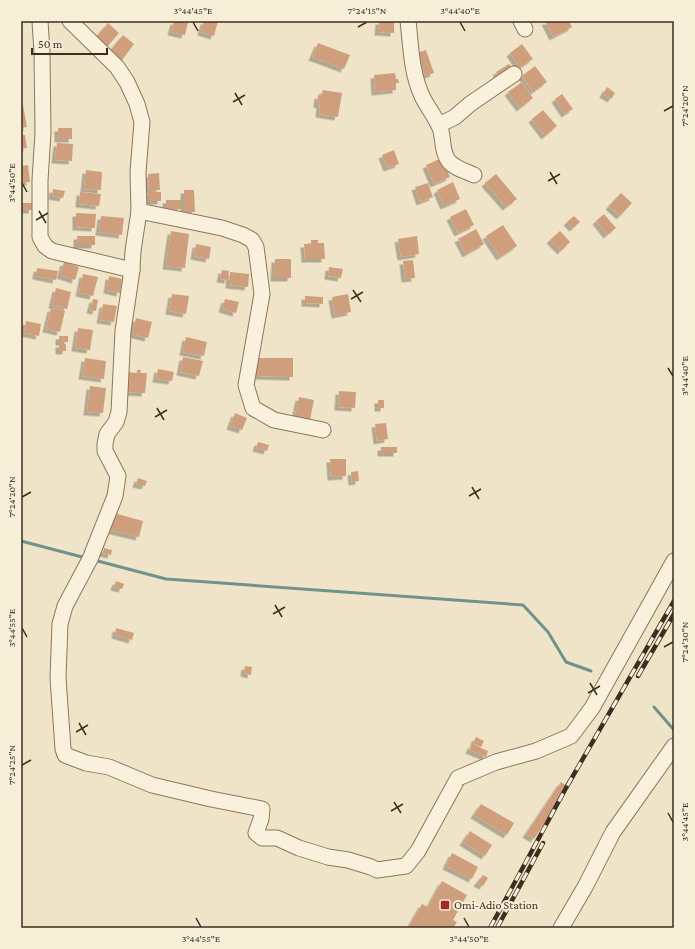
<svg xmlns="http://www.w3.org/2000/svg" width="695" height="949" viewBox="0 0 695 949" font-family="'Crimson Pro',serif">
<style>
.lines{fill:none;stroke-linecap:round;stroke-linejoin:round}
.stream{stroke:#6f938a;stroke-width:3}
.building{fill:#cf9f7d;filter:url(#shadow)}
.minor-casing{stroke:#8d765c;stroke-width:17}
.minor{stroke:#faf1dc;stroke-width:15}
.rail-casing{stroke:#3d2e20;stroke-width:4.5}
.rail{stroke:#f7eed8;stroke-width:3;stroke-dasharray:9;stroke-linecap:butt}
.ticks{fill:none;stroke:#3d2e20;stroke-width:1.5}
.poi-dot{fill:#9e2a2b;stroke:#f7eed8;stroke-width:1.5}
.labels{text-anchor:middle;dominant-baseline:central;stroke-width:4;stroke-linejoin:round;paint-order:stroke}
.poi-label{font-size:12px;fill:#3d2e20;stroke:#f7eed8;text-anchor:start}
.neatline{fill:none;stroke:#3d2e20;stroke-width:1.5}
.ticks-label{font-size:10px;text-anchor:middle;fill:#3d2e20}
</style>
<defs>
<filter id="shadow"><feDropShadow dx="-3.5" dy="3.5" stdDeviation="0" flood-color="#0004"/></filter>
</defs>
<rect width="100%" height="100%" fill="#f0e4c8"/>
<g class="lines">
<g class="stream">
<polyline points="21,541 86,558"/>
<polyline points="94,560 166,579 523,605 548,632 566,662 591,671"/>
<polyline points="654,707 674,730"/>
</g>
</g>
<g class="building">
<polygon points="174,21 188,23 185,35 171,32"/>
<polygon points="204,21 218,21 214,36 201,32"/>
<polygon points="379,21 394,21 394,33 378,32"/>
<polygon points="545,21 569,21 572,27 553,37"/>
<polygon points="108,23 119,33 107,47 96,37"/>
<polygon points="123,35 134,44 122,60 110,51"/>
<polygon points="318,43 350,55 344,69 312,57"/>
<polygon points="522,44 533,59 520,68 510,53"/>
<polygon points="426,50 434,73 425,76 417,53"/>
<polygon points="509,64 514,72 501,79 496,72"/>
<polygon points="535,66 547,82 533,92 522,76"/>
<polygon points="395,73 396,79 398,79 399,83 396,83 396,90 375,92 374,75"/>
<polygon points="522,82 533,98 520,108 508,92"/>
<polygon points="607,87 615,93 611,99 603,94"/>
<polygon points="323,90 342,93 338,117 319,114 320,105 317,104 318,95 321,96"/>
<polygon points="562,94 573,109 565,114 555,99"/>
<polygon points="21,105 23,105 27,127 21,128"/>
<polygon points="543,110 557,126 545,136 532,119"/>
<rect x="58" y="128" width="14" height="11"/>
<polygon points="21,135 25,135 27,148 21,149"/>
<polygon points="57,143 73,144 72,161 55,160"/>
<polygon points="394,150 399,164 387,168 382,155"/>
<polygon points="442,158 450,177 434,184 426,165"/>
<polygon points="28,165 30,182 21,183 21,166"/>
<polygon points="86,170 102,172 101,190 84,189"/>
<polygon points="159,173 160,190 149,190 148,174"/>
<polygon points="496,174 517,199 506,207 485,183"/>
<polygon points="453,182 460,199 444,206 437,190"/>
<polygon points="428,183 433,197 420,202 415,187"/>
<polygon points="53,189 65,191 63,198 52,196"/>
<polygon points="184,190 194,190 195,212 184,212"/>
<polygon points="148,191 161,192 161,201 148,201"/>
<polygon points="80,192 101,194 99,206 79,204"/>
<polygon points="621,193 632,203 620,216 609,206"/>
<polygon points="166,200 181,200 181,209 166,210"/>
<polygon points="21,203 33,203 32,210 21,210"/>
<polygon points="466,209 474,225 458,233 450,217"/>
<polygon points="76,213 96,214 95,228 76,227"/>
<polygon points="604,214 616,228 607,235 596,221"/>
<polygon points="101,216 124,218 122,235 99,232"/>
<polygon points="574,216 580,222 573,228 567,222"/>
<polygon points="503,225 517,246 500,257 486,236"/>
<polygon points="476,229 484,244 466,254 458,239"/>
<polygon points="171,231 189,234 185,268 166,266"/>
<polygon points="560,231 570,242 561,251 550,240"/>
<rect x="77" y="236" width="18" height="9"/>
<polygon points="417,236 419,254 401,257 398,239"/>
<polygon points="311,240 318,240 318,243 324,243 325,259 305,259 304,244 311,244"/>
<polygon points="196,244 211,247 209,259 194,256"/>
<polygon points="275,259 291,259 291,278 274,278"/>
<polygon points="413,260 415,278 405,279 403,261"/>
<polygon points="64,262 79,267 75,280 60,275"/>
<polygon points="329,267 343,269 341,278 328,276"/>
<polygon points="37,268 58,271 56,280 36,276"/>
<polygon points="222,270 229,271 228,280 220,279"/>
<polygon points="230,272 249,274 248,287 229,285"/>
<polygon points="83,274 98,277 93,296 79,293"/>
<polygon points="109,276 122,279 120,293 107,290"/>
<polygon points="56,288 71,292 67,309 52,305"/>
<polygon points="172,294 189,296 186,314 169,311"/>
<polygon points="348,294 351,312 335,315 332,297"/>
<polygon points="305,296 323,297 323,304 305,303"/>
<polygon points="93,299 98,300 96,311 90,310"/>
<polygon points="225,299 239,302 236,313 222,309"/>
<polygon points="103,304 117,306 114,322 100,320"/>
<polygon points="51,308 65,311 60,332 46,329"/>
<polygon points="136,318 152,322 148,338 132,334"/>
<polygon points="26,321 41,324 39,336 24,333"/>
<polygon points="78,328 93,330 90,350 75,348"/>
<rect x="59" y="336" width="9" height="6"/>
<polygon points="186,337 207,342 204,356 183,352"/>
<rect x="59" y="344" width="7" height="7"/>
<polygon points="183,357 203,361 199,376 180,372"/>
<polygon points="85,358 106,361 104,379 82,376"/>
<polygon points="257,358 293,358 293,377 257,376"/>
<polygon points="158,369 174,372 172,381 156,379"/>
<polygon points="137,370 141,370 140,373 147,373 145,393 125,392 127,372 137,373"/>
<polygon points="90,386 106,388 103,413 87,412"/>
<polygon points="339,391 356,392 355,408 338,407"/>
<polygon points="299,397 314,400 310,420 295,416"/>
<rect x="378" y="400" width="6" height="8"/>
<polygon points="235,413 247,418 242,430 230,426"/>
<polygon points="386,423 388,439 377,441 375,424"/>
<polygon points="258,442 269,445 267,451 256,448"/>
<rect x="381" y="447" width="16" height="6"/>
<polygon points="330,459 346,459 346,476 331,477"/>
<polygon points="358,471 359,481 352,482 351,472"/>
<polygon points="138,478 147,481 145,486 136,484"/>
<polygon points="114,513 143,521 139,537 110,530"/>
<polygon points="104,548 112,550 111,555 103,553"/>
<polygon points="116,581 124,584 122,589 114,587"/>
<polygon points="116,628 134,633 132,640 115,635"/>
<polygon points="245,666 252,667 251,675 244,673"/>
<polygon points="476,737 484,741 481,747 473,743"/>
<polygon points="472,744 488,751 486,757 469,750"/>
<polygon points="561,782 568,787 534,839 526,834"/>
<polygon points="481,804 514,823 507,835 474,815"/>
<polygon points="470,831 492,845 485,856 463,842"/>
<polygon points="452,853 478,867 472,879 446,866"/>
<polygon points="483,875 488,878 483,886 477,883"/>
<polygon points="442,881 467,895 453,920 457,922 453,928 408,928 422,904 428,907"/>
</g>
<g class="lines">
<g class="minor-casing">
<g id="minor">
<polyline points="40,21 42,53 43,133 40,180 40,237 45,246 52,251 132,270"/>
<polyline points="70,21 117,67 127,82 137,104 142,122 138,172 139,211 133,251 132,270 123,331 119,412 116,422 107,434 105,444 105,451 118,476 115,496 90,559 65,606 60,624 58,678 63,749 65,755 86,763 109,767 152,785 211,799 262,809 261,819 256,833 262,838 277,838 299,848 328,857 348,860 371,867 377,870 406,866 418,851 458,778 496,762 536,751 571,736 592,708 674,561"/>
<path d="M408 21C411 46 411 72 422 96 427 107 435 116 440 128 444 138 441 150 448 160 453 168 466 171 474 175"/>
<polyline points="521,21 525,29"/>
<polyline points="439,125 455,117 470,104 514,74"/>
<polyline points="139,211 222,228 243,235 252,240 256,247 262,294 246,385 253,408 274,420 323,430"/>
<polyline points="561,928 585,887 613,832 674,746"/>
</g>
</g>
<use href="#minor" class="minor"/>
<g class="rail-casing">
<g id="rail">
<polyline points="638,676 674,614"/>
<polyline points="490,928 566,788 674,601"/>
<polyline points="497,928 543,843"/>
</g>
</g>
<use href="#rail" class="rail"/>
</g>
<path class="ticks" d="M193 22 198 31M460 22 465 31M358 27 367 22M235 93 242 105M233 102 245 95M664 111 673 106M550 172 557 184M548 181 560 174M22 183 27 192M39 211 46 223M36 220 48 213M353 290 361 302M351 299 363 292M668 368 673 376M157 408 164 420M155 417 167 410M472 487 479 499M469 496 481 489M22 497 31 492M275 605 282 617M273 614 285 607M22 628 27 637M664 647 673 642M590 683 597 695M588 693 600 686M79 723 86 735M76 732 88 725M22 765 31 760M394 802 401 813M391 811 403 804M668 813 673 822M196 918 201 927M464 918 469 927"/>
<rect class="poi-dot" x="440" y="900" width="10" height="10" rx="2"/>
<g class="labels">
<g class="poi-label">
<text x="454" y="905">Omi-Adio Station</text>
</g>
</g>
<rect width="695" height="949" fill="none" stroke="#f7eed8" stroke-width="44"/>
<path d="M32 48v6h75v-6" fill="none" stroke="#3d2e20" stroke-width="2"/>
<text x="38" y="48" font-size="12" fill="#3d2e20" stroke="#f7eed8" stroke-width="3" paint-order="stroke">50 m</text>
<rect x="22" y="22" width="651" height="905" class="neatline"/>
<g class="ticks-label">
<text x="193" y="14">3°44'45"E</text>
<text x="367" y="14">7°24'15"N</text>
<text x="460" y="14">3°44'40"E</text>
<text transform="translate(684 106) rotate(-90)" y="4">7°24'20"N</text>
<text transform="translate(11 183) rotate(-90)" y="4">3°44'50"E</text>
<text transform="translate(684 376) rotate(-90)" y="4">3°44'40"E</text>
<text transform="translate(11 497) rotate(-90)" y="4">7°24'20"N</text>
<text transform="translate(11 628) rotate(-90)" y="4">3°44'55"E</text>
<text transform="translate(684 642) rotate(-90)" y="4">7°24'30"N</text>
<text transform="translate(11 765) rotate(-90)" y="4">7°24'25"N</text>
<text transform="translate(684 822) rotate(-90)" y="4">3°44'45"E</text>
<text x="201" y="942">3°44'55"E</text>
<text x="469" y="942">3°44'50"E</text>
</g>
</svg>
